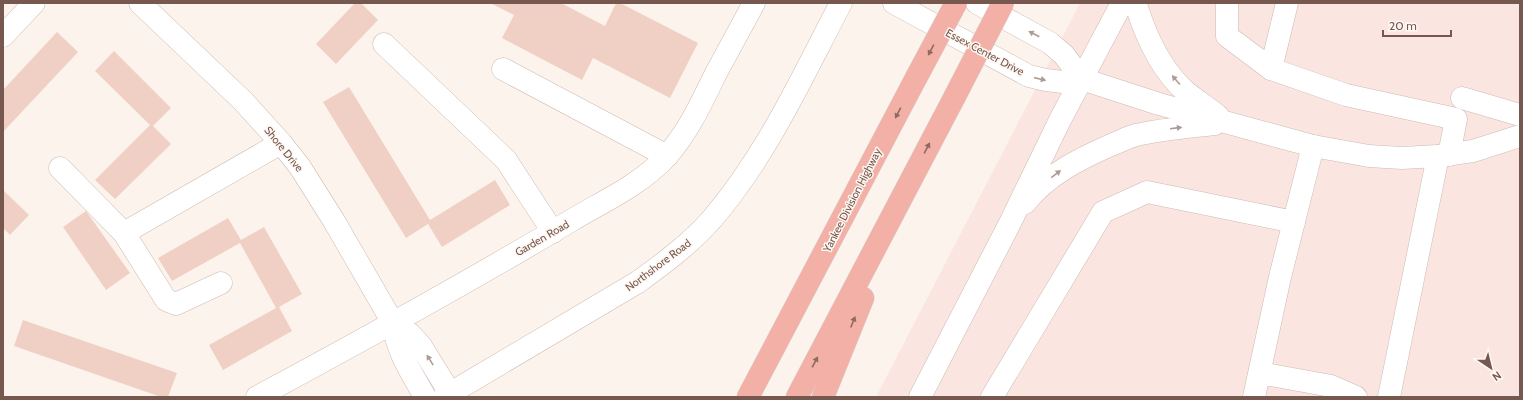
<svg xmlns="http://www.w3.org/2000/svg" width="1523" height="400" viewBox="0 0 1523 400" font-family="Cabin,sans-serif">
<style>
.commercial{fill:#fbe5e1}
.building{fill:#f0d0c5}
.lines{fill:none;stroke-linecap:round;stroke-linejoin:round}
.minor-casing{stroke:#cebab1;stroke-width:23}
.highway-casing{stroke:#d9d0ce;stroke-width:23}
.minor{stroke:#fff;stroke-width:22}
.highway{stroke:#f2b0a7;stroke-width:22}
.highway-bridge-casing{stroke:#d9d0ce;stroke-width:23;stroke-linecap:butt}
.highway-bridge{stroke:#f2b0a7;stroke-width:22}
.oneway{fill:#ad9b95}
.oneway2{fill:#906a61}
.labels{text-anchor:middle;dominant-baseline:central;stroke-width:3;stroke-linejoin:round;paint-order:stroke}
.street-label{font-size:11px;fill:#77584f;stroke:#fef8f3}
</style>
<rect width="100%" height="100%" fill="#fcf4ec"/>
<polygon class="commercial" points="1080,3 1520,3 1520,397 876,397"/>
<g class="building">
<polygon points="355,3 361,3 378,20 336,64 316,44"/>
<polygon points="490,3 561,3 605,26 616,3 620,3 698,43 670,98 593,58 582,80 502,38 514,15"/>
<polygon points="57,32 78,52 3,132 3,90"/>
<polygon points="114,51 171,108 153,126 171,144 115,199 95,180 150,125 95,71"/>
<polygon points="349,87 430,220 495,180 510,205 442,247 428,224 406,238 323,102"/>
<polygon points="3,190 29,215 10,235 3,228"/>
<polygon points="86,211 130,273 106,290 63,227"/>
<polygon points="228,218 241,240 264,227 302,294 279,307 292,331 223,370 209,345 276,308 240,243 172,281 158,258"/>
<polygon points="23,320 177,373 168,397 161,397 14,346"/>
</g>
<g class="lines">
<g class="minor-casing">
<g id="minor">
<path d="M140 3 243 101 281 143 300 167 334 221 393 323C397 352 411 372 425 397"/>
<polyline points="894,3 1029,76 1046,80 1063,82 1082,79 1159,104 1313,146 1369,156 1402,158 1438,156 1473,151 1520,136"/>
<polyline points="977,3 1050,43 1064,55 1082,79"/>
<path d="M1136 3 1137 8C1147 39 1161 70 1186 92 1196 100 1208 108 1218 116"/>
<polyline points="1227,3 1227,36 1271,69 1346,95 1456,119 1449,155"/>
<polyline points="3,36 34,3"/>
<polyline points="384,44 506,160 553,232"/>
<polyline points="503,69 667,156"/>
<polyline points="1271,69 1287,3"/>
<polyline points="1462,98 1520,115"/>
<polyline points="60,168 124,233 166,300 176,304 221,283"/>
<path d="M1025 203C1047 175 1079 159 1111 145 1119 142 1128 137 1136 135 1162 129 1189 127 1215 124"/>
<polyline points="124,233 281,143"/>
<polyline points="393,323 410,334 421,346 450,393"/>
<polyline points="1260,373 1331,386 1356,397"/>
<path d="M257 397C363 340 469 282 572 220 604 201 640 185 666 157 688 132 701 104 715 75 728 51 741 27 754 3"/>
<path d="M444 397 638 282C664 263 690 244 712 219 767 155 802 77 841 3"/>
<polyline points="920,397 1010,223 1060,120 1122,3"/>
<polyline points="992,397 1103,212 1147,192 1294,222"/>
<polyline points="1254,397 1280,277 1313,146"/>
<polyline points="1389,397 1438,156"/>
</g>
</g>
<g class="highway-casing">
<g id="highway">
<polyline points="748,397 916,78"/>
<polyline points="797,397 954,98"/>
<polyline points="823,397 863,298"/>
</g>
</g>
<use href="#minor" class="minor"/>
<use href="#highway" class="highway"/>
<g class="highway-bridge-casing">
<g id="highway-bridge">
<polyline points="916,78 956,3"/>
<polyline points="954,98 1003,3"/>
</g>
</g>
<use href="#highway-bridge" class="highway-bridge"/>
</g>
<defs><path id="oneway-solid" d="M-6-.8H1V-3.2L6.5 0L1 3.2V.8H-6Z"/></defs>
<g class="oneway">
<use href="#oneway-solid" transform="translate(1034 34) rotate(-152)"/>
<use href="#oneway-solid" transform="translate(1040 79) rotate(13)"/>
<use href="#oneway-solid" transform="translate(1176 80) rotate(-131)"/>
<use href="#oneway-solid" transform="translate(1176 128) rotate(-7)"/>
<use href="#oneway-solid" transform="translate(1056 174) rotate(-38)"/>
<use href="#oneway-solid" transform="translate(430 360) rotate(-122)"/>
</g>
<g class="oneway2">
<use href="#oneway-solid" transform="translate(931 50) rotate(118)"/>
<use href="#oneway-solid" transform="translate(898 113) rotate(117)"/>
<use href="#oneway-solid" transform="translate(927 148) rotate(-62)"/>
<use href="#oneway-solid" transform="translate(853 322) rotate(-68)"/>
<use href="#oneway-solid" transform="translate(815 362) rotate(-62)"/>
</g>
<g class="labels">
<g class="street-label">
<text transform="translate(985 52) rotate(28)">Essex Center Drive</text>
<text transform="translate(284 149) rotate(51)">Shore Drive</text>
<text transform="translate(852 200) rotate(-63)">Yankee Division Highway</text>
<text transform="translate(542 238) rotate(-30)">Garden Road</text>
<text transform="translate(658 265) rotate(-37)">Northshore Road</text>
</g>
</g>
<rect width="1523" height="400" fill="none" stroke="#77584f" stroke-width="8"/>
<g transform="translate(1491 368) rotate(145)" stroke="#fef8f3" stroke-width="3" paint-order="stroke">
<path d="M0-3L7 15L0 10L-7 15Z" fill="#77584f"/>
<text y="-6" font-size="11" font-weight="bold" text-anchor="middle" fill="#77584f">N</text>
</g>
<path d="M1383 30v6h68v-6" fill="none" stroke="#77584f" stroke-width="2"/>
<text x="1389" y="30" font-size="12" fill="#77584f" stroke="#fef8f3" stroke-width="3" paint-order="stroke">20 m</text>
</svg>
